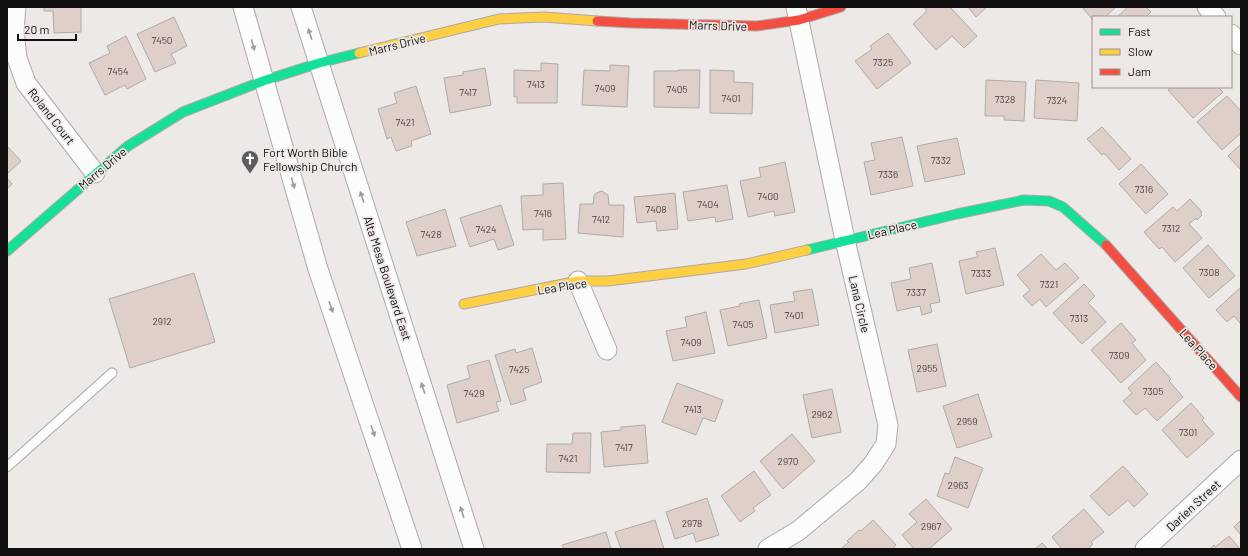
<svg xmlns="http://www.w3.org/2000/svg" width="1248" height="556" viewBox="0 0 1248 556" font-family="Barlow,sans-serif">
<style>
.building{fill:#dfcfc9;stroke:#aeabaa}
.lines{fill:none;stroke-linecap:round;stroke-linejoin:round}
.lane-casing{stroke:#aca9a8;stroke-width:11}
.street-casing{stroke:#aca9a8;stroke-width:21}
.fast-casing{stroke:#aca9a8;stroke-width:11}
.slow-casing{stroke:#aca9a8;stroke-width:11}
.jam-casing{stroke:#aca9a8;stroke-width:11}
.lane{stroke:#fcfcfb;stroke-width:9}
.street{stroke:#fcfcfb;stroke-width:19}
.fast{stroke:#16e098;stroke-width:9}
.slow{stroke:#ffcf43;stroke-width:9}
.jam{stroke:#f24e42;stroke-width:9}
.oneway{fill:#9e9d9d}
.labels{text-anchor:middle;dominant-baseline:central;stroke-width:3.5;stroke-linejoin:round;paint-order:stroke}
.number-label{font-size:10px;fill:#443f3e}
.street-label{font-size:12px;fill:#110f0f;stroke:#eee8e5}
.poi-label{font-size:12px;fill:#110f0f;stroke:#eee8e5;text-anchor:start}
</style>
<rect width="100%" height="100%" fill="#ece9e7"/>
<g class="building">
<polygon points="44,7 81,7 81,32 54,33 53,11 44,11"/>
<polygon points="924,7 950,7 977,36 964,48 952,36 936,50 913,24 927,11"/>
<polygon points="968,7 987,7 976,17"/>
<polygon points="1082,7 1116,7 1105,17 1093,17 1093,20"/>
<polygon points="1128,7 1146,7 1151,12 1145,17 1117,17"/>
<polygon points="174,17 187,46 171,54 176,63 155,72 137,34"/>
<polygon points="888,33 911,63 877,89 855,61 872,49 870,46"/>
<polygon points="126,36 146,79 127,89 125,85 105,95 89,63 110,53 107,46"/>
<polygon points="541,63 558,64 557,103 517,103 517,97 514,97 514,70 541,71"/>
<polygon points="610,65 629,66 627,107 582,105 584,70 610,71"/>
<polygon points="485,68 491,105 450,113 444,78 463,75 463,72"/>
<polygon points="678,70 700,70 699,108 654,107 654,71 678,71"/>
<polygon points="710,70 734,71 734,82 753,83 752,114 710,113"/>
<polygon points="986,80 1026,82 1024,121 1004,120 1004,116 985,116"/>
<polygon points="1036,80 1079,83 1077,121 1034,118"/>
<polygon points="416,86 431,134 411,141 412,146 396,151 391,137 387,139 378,109 397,103 394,93"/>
<polygon points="1171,87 1218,87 1223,92 1193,118 1168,90"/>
<polygon points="1227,96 1241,111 1241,133 1222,150 1197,122"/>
<polygon points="1102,127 1131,159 1119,170 1104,153 1102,155 1087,139"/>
<polygon points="902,137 913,186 871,195 864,162 875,160 871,143"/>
<polygon points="957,138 965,174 925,182 917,146"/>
<polygon points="1241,144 1241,170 1228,156"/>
<polygon points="7,146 21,161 7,174"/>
<polygon points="785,162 795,212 775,216 774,211 748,217 740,181 761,177 759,168"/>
<polygon points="1141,164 1168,194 1146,214 1119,184"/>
<polygon points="7,178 12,184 7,189"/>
<polygon points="563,183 566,239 543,240 543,229 523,230 521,196 543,195 543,184"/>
<polygon points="727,185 733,219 716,222 715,217 688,221 683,192"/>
<polygon points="602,191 608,195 609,205 624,205 623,237 578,233 580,204 593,204 594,196 596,193"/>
<polygon points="675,193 678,229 657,231 656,221 637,223 634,197"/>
<polygon points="1190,199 1202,212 1200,213 1202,215 1197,220 1196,218 1189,224 1202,238 1175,262 1162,247 1159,249 1144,232 1173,207 1177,211"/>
<polygon points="501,205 514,245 498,250 494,239 470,247 460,218"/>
<polygon points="445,209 456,246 417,256 406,222"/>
<polygon points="1208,245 1235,276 1209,298 1183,268"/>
<polygon points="995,248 1004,285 966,294 959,261 978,257 976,252"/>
<polygon points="1041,254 1056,270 1065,263 1079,278 1046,307 1040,299 1032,306 1023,296 1030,290 1017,275"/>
<polygon points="932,263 940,302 930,304 932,312 922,315 920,306 897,311 891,283 911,279 909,268"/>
<polygon points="194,273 215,342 130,368 109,299"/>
<polygon points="1084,284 1095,296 1088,303 1106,322 1082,344 1053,313"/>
<polygon points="1241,287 1241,324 1234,316 1227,322 1216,310"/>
<polygon points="812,289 819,325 775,333 770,305 795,301 793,292"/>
<polygon points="759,300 767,338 728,346 720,310 740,306 739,304"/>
<polygon points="706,312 715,353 673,361 666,331 687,327 685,317"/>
<polygon points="1121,323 1136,340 1132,343 1146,360 1121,383 1091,350"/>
<polygon points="937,344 946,386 917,392 908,350"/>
<polygon points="532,348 542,382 523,389 526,400 511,405 495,355 515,349 516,353"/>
<polygon points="489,360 501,401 496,402 499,411 457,423 447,385 470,378 467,366"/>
<polygon points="1156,362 1171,379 1169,381 1183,397 1157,421 1145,408 1136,415 1123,401 1132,393 1128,388"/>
<polygon points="677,383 723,400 715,422 703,418 696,435 662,422"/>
<polygon points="832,389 841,432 812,438 803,395"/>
<polygon points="978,394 992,437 957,448 943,406"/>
<polygon points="1191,403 1204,418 1202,420 1214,434 1187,458 1162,430"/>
<polygon points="645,425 648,463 604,467 601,432 621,430 621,427"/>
<polygon points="573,433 591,433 590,473 546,472 547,444 572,444"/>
<polygon points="792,434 815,461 783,489 760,461"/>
<polygon points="955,457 983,468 968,508 937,496 945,473 949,474"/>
<polygon points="1123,466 1148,494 1134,507 1128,500 1109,516 1090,496"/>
<polygon points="754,471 771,495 753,508 755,511 740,522 721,496"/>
<polygon points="707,498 719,535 696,542 693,533 675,539 666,512"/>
<polygon points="926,499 952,529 929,549 914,549 902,535 917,522 909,514"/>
<polygon points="1084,509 1104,532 1091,542 1093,544 1088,549 1062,549 1052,537"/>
<polygon points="655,520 664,549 621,549 615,532"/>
<polygon points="873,520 896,545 892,549 843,549 842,548 849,542 847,541 859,530 861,531"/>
<polygon points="1241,520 1241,535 1234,527"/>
<polygon points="606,532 611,549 564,549 562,545"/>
<polygon points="1229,536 1240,549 1210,549 1214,545 1215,547"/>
<polygon points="1042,543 1048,549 1035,549"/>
</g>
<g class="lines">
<g class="lane-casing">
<polyline id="lane" points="7,467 112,373"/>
</g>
<g class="street-casing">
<g id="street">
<polyline points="16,7 14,30 17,58 26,83 95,173"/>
<polyline points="243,7 318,269 412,549"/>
<polyline points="301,7 474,549"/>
<polyline points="1207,7 1216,17"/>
<polyline points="1231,34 1241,45"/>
<polyline points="578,281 607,350"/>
<polyline points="768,549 798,531 858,481 873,464 886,444 888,425 845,240 796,7"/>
<polyline points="1145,549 1241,460"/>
</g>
</g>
<g class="fast-casing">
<g id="fast">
<polyline points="807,250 957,214 1024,200 1049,201 1063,207 1106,245"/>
<polyline points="7,251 128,146 183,112 263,81 319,63 359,53"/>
</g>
</g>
<g class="slow-casing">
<g id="slow">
<polyline points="359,53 499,19 544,17 597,21"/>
<polyline points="464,304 578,281 608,281 746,264 807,250"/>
</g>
</g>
<g class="jam-casing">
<g id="jam">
<polyline points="597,21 631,23 757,26 799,20 841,7"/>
<polyline points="1106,245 1241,397"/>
</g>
</g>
<use href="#lane" class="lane"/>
<use href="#street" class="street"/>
<use href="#fast" class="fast"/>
<use href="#slow" class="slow"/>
<use href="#jam" class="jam"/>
</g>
<defs><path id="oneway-solid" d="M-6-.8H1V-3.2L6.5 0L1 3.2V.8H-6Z"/></defs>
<g class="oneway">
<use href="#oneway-solid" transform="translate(310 34) rotate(-108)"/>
<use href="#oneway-solid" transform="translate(253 45) rotate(75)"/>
<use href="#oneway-solid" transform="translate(293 183) rotate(74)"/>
<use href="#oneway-solid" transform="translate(362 197) rotate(-108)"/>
<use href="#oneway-solid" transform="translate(331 307) rotate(71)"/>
<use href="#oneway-solid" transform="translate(423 388) rotate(-108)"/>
<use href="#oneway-solid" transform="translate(373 431) rotate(71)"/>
<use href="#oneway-solid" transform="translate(462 512) rotate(-108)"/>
</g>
<defs>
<g id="church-pin" transform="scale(0.9)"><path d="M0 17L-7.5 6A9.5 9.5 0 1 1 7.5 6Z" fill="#5e5b5b" stroke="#eee8e5"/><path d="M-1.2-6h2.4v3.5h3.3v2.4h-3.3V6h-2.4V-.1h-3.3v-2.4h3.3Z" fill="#fff"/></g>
</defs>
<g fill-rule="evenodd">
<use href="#church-pin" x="250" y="159"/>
</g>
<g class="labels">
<g class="number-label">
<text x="162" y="40">7450</text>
<text x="883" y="62">7325</text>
<text x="118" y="71">7454</text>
<text x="536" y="84">7413</text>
<text x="605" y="88">7409</text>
<text x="677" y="89">7405</text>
<text x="468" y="92">7417</text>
<text x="731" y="98">7401</text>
<text x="1005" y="99">7328</text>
<text x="1057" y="100">7324</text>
<text x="405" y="122">7421</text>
<text x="941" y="160">7332</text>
<text x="888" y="174">7336</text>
<text x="1144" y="189">7316</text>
<text x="768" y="196">7400</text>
<text x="708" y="204">7404</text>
<text x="656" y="209">7408</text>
<text x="543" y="213">7416</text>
<text x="601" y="219">7412</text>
<text x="1171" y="228">7312</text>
<text x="486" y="229">7424</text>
<text x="431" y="234">7428</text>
<text x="1209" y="272">7308</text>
<text x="981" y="273">7333</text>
<text x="1049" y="284">7321</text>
<text x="916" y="292">7337</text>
<text x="794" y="315">7401</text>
<text x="1079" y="318">7313</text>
<text x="162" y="321">2912</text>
<text x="743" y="324">7405</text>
<text x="691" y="342">7409</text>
<text x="1119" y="355">7309</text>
<text x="927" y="368">2955</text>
<text x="519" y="369">7425</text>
<text x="1153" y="391">7305</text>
<text x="474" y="393">7429</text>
<text x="693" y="409">7413</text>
<text x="822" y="414">2962</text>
<text x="967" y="421">2959</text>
<text x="1188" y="432">7301</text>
<text x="624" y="447">7417</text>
<text x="568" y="458">7421</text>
<text x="788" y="461">2970</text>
<text x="958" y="485">2963</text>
<text x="692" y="523">2978</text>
<text x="931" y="526">2967</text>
</g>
<g class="street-label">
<text transform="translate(718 25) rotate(2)">Marrs Drive</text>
<text transform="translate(397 44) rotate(-14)">Marrs Drive</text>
<text transform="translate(52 116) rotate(52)">Roland Court</text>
<text transform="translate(102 168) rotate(-40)">Marrs Drive</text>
<text transform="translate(892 229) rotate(-13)">Lea Place</text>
<text transform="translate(388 278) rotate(72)">Alta Mesa Boulevard East</text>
<text transform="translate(562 286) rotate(-9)">Lea Place</text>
<text transform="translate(860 304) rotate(77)">Lana Circle</text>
<text transform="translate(1199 349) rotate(48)">Lea Place</text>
<text transform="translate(1193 505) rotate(-43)">Darien Street</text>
</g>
<g class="poi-label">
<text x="263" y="152">Fort Worth Bible<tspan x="263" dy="14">Fellowship Church</tspan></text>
</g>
</g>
<rect width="1248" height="556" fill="none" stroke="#110f0f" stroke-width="16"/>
<rect x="1092" y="16" width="140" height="72" fill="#eee8e5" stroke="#96918f"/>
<rect x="1100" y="29" width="20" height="6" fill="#16e098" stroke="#96918f"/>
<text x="1128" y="36" font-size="12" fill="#110f0f">Fast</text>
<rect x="1100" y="49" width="20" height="6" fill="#ffcf43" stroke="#96918f"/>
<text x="1128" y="56" font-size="12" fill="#110f0f">Slow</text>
<rect x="1100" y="69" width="20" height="6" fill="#f24e42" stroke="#96918f"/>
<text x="1128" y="76" font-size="12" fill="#110f0f">Jam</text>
<path d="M18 34v6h58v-6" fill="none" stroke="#110f0f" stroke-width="2"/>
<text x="24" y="34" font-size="12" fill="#110f0f" stroke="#eee8e5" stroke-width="3" paint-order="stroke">20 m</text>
</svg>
